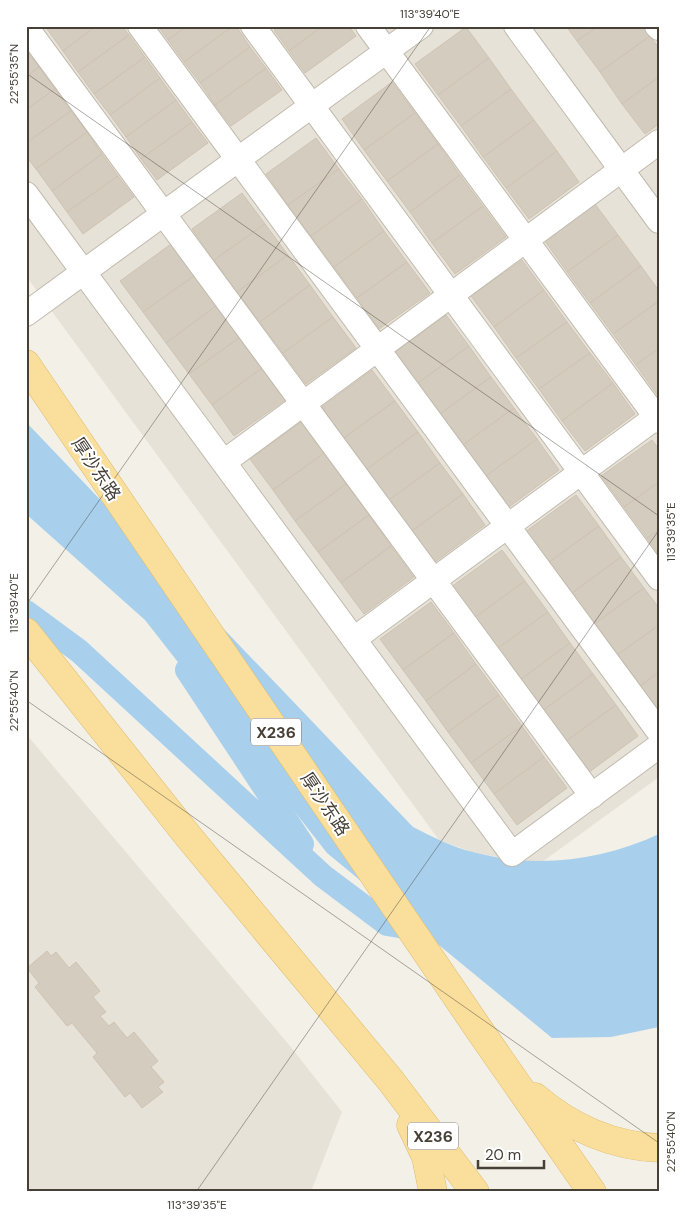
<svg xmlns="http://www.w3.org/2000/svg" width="685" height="1218" viewBox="0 0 685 1218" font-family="'DM Sans','Noto Sans SC',sans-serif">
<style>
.residential{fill:#e7e2d7}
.water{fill:#a8d0ec}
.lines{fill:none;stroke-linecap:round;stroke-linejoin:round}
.canal{stroke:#a8d0ec;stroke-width:24}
.building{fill:#d4ccbe;stroke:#cfc3b2}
.minor-casing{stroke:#c1bbae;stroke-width:26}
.major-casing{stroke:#ddbb6c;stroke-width:29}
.minor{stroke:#fff;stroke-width:24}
.major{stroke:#f9de9c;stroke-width:28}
.ticks{fill:none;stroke:#464037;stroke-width:1;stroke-opacity:0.45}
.labels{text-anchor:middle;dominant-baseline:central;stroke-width:4;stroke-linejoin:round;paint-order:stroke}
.shield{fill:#fff;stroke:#7e7973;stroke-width:1}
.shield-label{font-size:16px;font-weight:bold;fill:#464037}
.street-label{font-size:18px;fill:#464037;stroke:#fff}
.neatline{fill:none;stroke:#464037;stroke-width:2}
.ticks-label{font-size:12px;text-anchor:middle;fill:#464037}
</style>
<rect width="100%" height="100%" fill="#f3f0e8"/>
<g class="residential">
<polygon points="26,26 659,26 659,777 542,862 507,859 472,852 439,840 26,276"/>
<polygon points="26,734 290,1046 342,1112 312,1189 309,1192 26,1192"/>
</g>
<path class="water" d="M26 422 413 827C433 837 452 847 473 852 535 869 601 861 659 834V1027L611 1037 552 1038 327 853 145 620 26 514Z"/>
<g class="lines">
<g class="canal">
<polyline points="26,612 79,651 323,876 387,924 423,930"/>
<polyline points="187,670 302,844"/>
</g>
</g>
<g class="building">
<polygon points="50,26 96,26 63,51 47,29"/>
<polygon points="96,26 122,26 129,35 78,72 63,51"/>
<polygon points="158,26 187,26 168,40"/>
<polygon points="187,26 233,26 184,62 168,40"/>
<polygon points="233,26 236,26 250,47 200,83 184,62"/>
<polygon points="278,26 323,26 289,51 274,30"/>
<polygon points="323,26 349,26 356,36 305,73 289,51"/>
<polygon points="566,26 598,26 577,41"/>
<polygon points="598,26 643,26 650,36 600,72 577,41"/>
<polygon points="466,27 489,58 438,95 415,64"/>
<polygon points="129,35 145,57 94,94 78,72"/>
<polygon points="650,36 659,48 659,77 622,104 600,72"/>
<polygon points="250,47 266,68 215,105 200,83"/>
<polygon points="26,50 39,67 26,77"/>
<polygon points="145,57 160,78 110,115 94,94"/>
<polygon points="489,58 511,89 461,126 438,95"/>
<polygon points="39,67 55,89 26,110 26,77"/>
<polygon points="266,68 282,90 231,126 215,105"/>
<polygon points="659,77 659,124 645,134 622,104"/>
<polygon points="160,78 176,100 126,137 110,115"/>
<polygon points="392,82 415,113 364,150 342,119"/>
<polygon points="55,89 71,111 26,143 26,110"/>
<polygon points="511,89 534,120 483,157 461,126"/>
<polygon points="176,100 192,122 141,159 126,137"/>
<polygon points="71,111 87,132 36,169 26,156 26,143"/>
<polygon points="415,113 438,144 387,181 364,150"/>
<polygon points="534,120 557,151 506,188 483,157"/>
<polygon points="192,122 208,143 157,180 141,159"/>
<polygon points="87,132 102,154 52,191 36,169"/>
<polygon points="316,138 339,169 288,205 266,174"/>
<polygon points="438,144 460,175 410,212 387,181"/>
<polygon points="557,151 579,182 529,219 506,188"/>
<polygon points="102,154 118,176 67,212 52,191"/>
<polygon points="339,169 362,199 311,236 288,205"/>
<polygon points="460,175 483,206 432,243 410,212"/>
<polygon points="118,176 134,197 83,234 67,212"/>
<polygon points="242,193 265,224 214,260 192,229"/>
<polygon points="362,199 384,231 334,267 311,236"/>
<polygon points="595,204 618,235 567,272 545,241"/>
<polygon points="483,206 506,237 455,274 432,243"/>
<polygon points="265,224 288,255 237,292 214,260"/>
<polygon points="384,231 407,262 357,298 334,267"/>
<polygon points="618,235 641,266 590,303 567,272"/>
<polygon points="171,244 194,276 143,312 120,281"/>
<polygon points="288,255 310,285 260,322 237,292"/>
<polygon points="522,260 544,290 494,327 471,296"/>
<polygon points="407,262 430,293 379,329 357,298"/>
<polygon points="641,266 659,291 659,301 613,334 590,303"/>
<polygon points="194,276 216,306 166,343 143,312"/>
<polygon points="310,285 333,317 283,353 260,322"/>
<polygon points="544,290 567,322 516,358 494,327"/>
<polygon points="659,301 659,348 636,365 613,334"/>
<polygon points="216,306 239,338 189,374 166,343"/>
<polygon points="446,315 469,346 418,383 395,352"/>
<polygon points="333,317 356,348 306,384 283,353"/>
<polygon points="567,322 590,353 539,389 516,358"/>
<polygon points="239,338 262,368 212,405 189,374"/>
<polygon points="469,346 491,377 440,414 418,383"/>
<polygon points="659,348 659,396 658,396 636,365"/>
<polygon points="590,353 613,383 562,421 539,389"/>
<polygon points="262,368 285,400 234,436 212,405"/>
<polygon points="372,370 395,401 344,438 322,407"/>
<polygon points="491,377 514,408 463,445 440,414"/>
<polygon points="613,383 635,414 585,451 562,421"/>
<polygon points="395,401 418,432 367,469 344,438"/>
<polygon points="514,408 537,439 486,476 463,445"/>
<polygon points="301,422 324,453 273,490 250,459"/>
<polygon points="418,432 440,463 389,500 367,469"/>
<polygon points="537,439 559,470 509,507 486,476"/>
<polygon points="652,440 659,449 659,482 624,507 601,476"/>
<polygon points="324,453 346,484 295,521 273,490"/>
<polygon points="440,463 463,494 412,531 389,500"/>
<polygon points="659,482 659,530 647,538 624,507"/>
<polygon points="346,484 369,515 318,552 295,521"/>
<polygon points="463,494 485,525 435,562 412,531"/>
<polygon points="576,495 599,526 548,563 525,532"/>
<polygon points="369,515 391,546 341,583 318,552"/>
<polygon points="599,526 621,557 571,594 548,563"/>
<polygon points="659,530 659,555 647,538"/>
<polygon points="391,546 414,577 364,614 341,583"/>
<polygon points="502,550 525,581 474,618 451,587"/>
<polygon points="621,557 644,588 593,625 571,594"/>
<polygon points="525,581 548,612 497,649 474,618"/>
<polygon points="644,588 659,608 659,625 616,656 593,625"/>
<polygon points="431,602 454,633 403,670 380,639"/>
<polygon points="548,612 570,643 520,680 497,649"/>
<polygon points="659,625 659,672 639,687 616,656"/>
<polygon points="454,633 476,664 426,701 403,670"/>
<polygon points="570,643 593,674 542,711 520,680"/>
<polygon points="476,664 499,695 448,732 426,701"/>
<polygon points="659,672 659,714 639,687"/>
<polygon points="593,674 616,705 565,742 542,711"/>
<polygon points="499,695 522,726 471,763 448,732"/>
<polygon points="616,705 638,736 588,773 565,742"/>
<polygon points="522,726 544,757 494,794 471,763"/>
<polygon points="544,757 567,788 517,825 494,794"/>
<polygon points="47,951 51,956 56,952 69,968 76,962 100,991 93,997 106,1012 100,1016 109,1026 114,1022 127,1038 134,1032 158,1061 151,1067 164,1082 158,1087 163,1092 142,1108 130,1093 125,1097 93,1057 97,1053 72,1023 67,1026 35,987 39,983 27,968"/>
</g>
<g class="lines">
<g class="minor-casing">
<g id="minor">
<polyline points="140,26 659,732"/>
<polyline points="253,26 659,578"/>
<polyline points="368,26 659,421"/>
<polyline points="516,26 659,221"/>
<polyline points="657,26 659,28"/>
<polyline points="26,27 592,796"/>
<polyline points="26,194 512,854 659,746"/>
<polyline points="26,314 421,26"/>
<polyline points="224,462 659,142"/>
<polyline points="354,639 659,415"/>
</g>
</g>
<g class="major-casing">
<g id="major">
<polyline points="26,364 482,1034 592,1192"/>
<polyline points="26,632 188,836 391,1081 475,1192"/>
<path d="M535 1097C570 1127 612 1146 659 1148"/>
<polyline points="411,1125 426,1157 433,1192"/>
</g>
</g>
<use href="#minor" class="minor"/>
<use href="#major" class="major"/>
</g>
<path class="ticks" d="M26 73 659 516M26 605 431 26M26 700 659 1143M196 1192 659 530"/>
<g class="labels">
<g class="shield">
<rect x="251" y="718.5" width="50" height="27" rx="4"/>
<rect x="408" y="1122.5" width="50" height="27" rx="4"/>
</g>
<g class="shield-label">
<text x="276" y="732">X236</text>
<text x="433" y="1136">X236</text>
</g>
<g class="street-label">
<text transform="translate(96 469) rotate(56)">厚沙东路</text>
<text transform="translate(325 804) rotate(56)">厚沙东路</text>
</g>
</g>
<rect width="685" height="1218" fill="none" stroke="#ffffff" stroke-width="55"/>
<path d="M478 1160v8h66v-8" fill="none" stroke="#464037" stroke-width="2.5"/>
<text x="485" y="1160" font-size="15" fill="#464037" stroke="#ffffff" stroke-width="4" paint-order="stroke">20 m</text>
<rect x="28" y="28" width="630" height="1162" class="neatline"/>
<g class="ticks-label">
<text x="430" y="18">113°39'40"E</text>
<text transform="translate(14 74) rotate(-90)" y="4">22°55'35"N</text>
<text transform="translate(671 532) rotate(-90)" y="4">113°39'35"E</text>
<text transform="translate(14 603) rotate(-90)" y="4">113°39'40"E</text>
<text transform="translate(14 701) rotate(-90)" y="4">22°55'40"N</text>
<text transform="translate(671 1142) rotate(-90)" y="4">22°55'40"N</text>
<text x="197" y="1209">113°39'35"E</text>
</g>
</svg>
